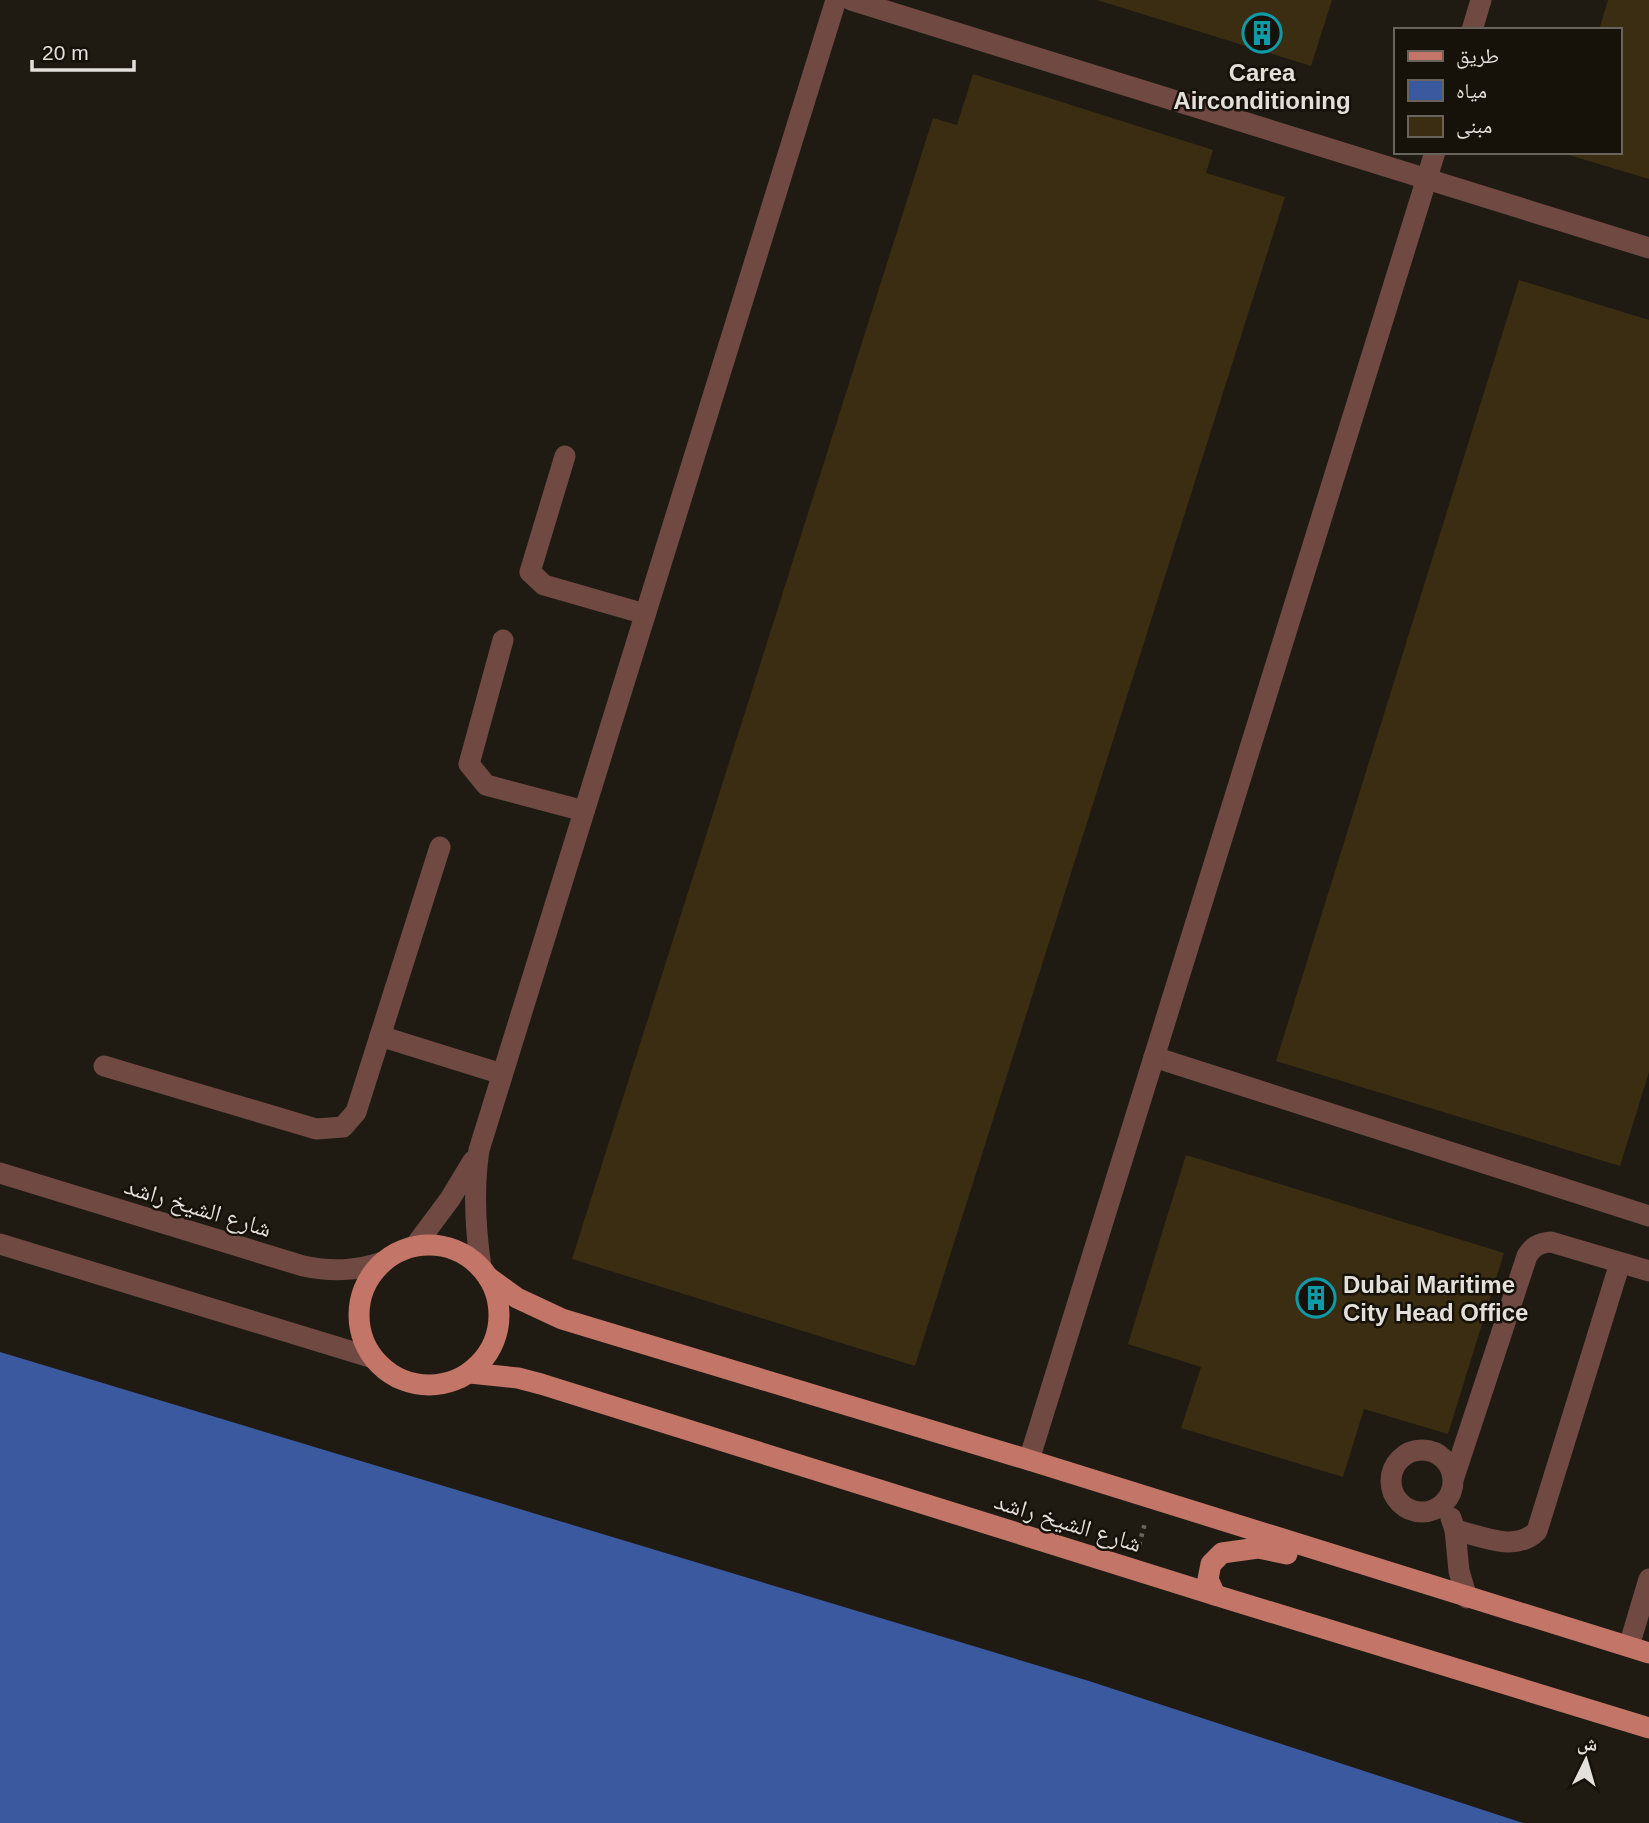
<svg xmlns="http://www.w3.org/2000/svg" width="1649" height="1823" viewBox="0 0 1649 1823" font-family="Arial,'Noto Naskh Arabic',sans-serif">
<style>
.water{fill:#3b599f}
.building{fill:#3b2d11}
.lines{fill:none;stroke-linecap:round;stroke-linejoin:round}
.path{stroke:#68645d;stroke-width:4.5;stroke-dasharray:3.5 5;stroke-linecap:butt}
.minor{stroke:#6f4942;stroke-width:21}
.major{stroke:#c37567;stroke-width:21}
.labels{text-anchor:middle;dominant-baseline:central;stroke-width:5;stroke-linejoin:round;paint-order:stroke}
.poi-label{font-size:24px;font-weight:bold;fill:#e3e0da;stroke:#16120a}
.street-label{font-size:24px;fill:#e3e0da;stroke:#16120a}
</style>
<rect width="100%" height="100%" fill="#1f1b13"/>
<polygon class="water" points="0,1352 1089,1681 1523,1823 0,1823"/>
<g class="building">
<polygon points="1097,0 1332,0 1311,66"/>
<polygon points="1608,0 1649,0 1649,179 1562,153 1619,152 1619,30 1599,30"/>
<polygon points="973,74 1213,150 1206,173 1285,197 915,1366 572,1259 933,118 957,125"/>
<polygon points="1519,280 1649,320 1649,1072 1620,1166 1276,1061"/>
<polygon points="1186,1155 1504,1253 1448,1434 1364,1409 1343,1477 1181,1428 1201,1367 1128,1344"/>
</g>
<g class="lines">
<polyline class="path" points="1139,1545 1145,1523"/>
<g class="minor">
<polyline points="851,0 1649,248"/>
<polyline points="1472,30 1481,0"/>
<polyline points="565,456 530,572 544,585 645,614"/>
<polyline points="503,640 469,764 486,785 584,811"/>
<polyline points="380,1036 502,1074"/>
<polyline points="1154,1057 1649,1216"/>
<polyline points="104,1066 316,1129 343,1127 356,1112 440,847"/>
<path d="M0 1173 303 1266C332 1272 356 1271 383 1262"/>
<polyline points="0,1244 373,1358"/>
<polyline points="415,1246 450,1199 473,1161"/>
<path d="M481 1267C475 1227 473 1190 479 1150L836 0"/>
<circle cx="1422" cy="1481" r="31"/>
<polyline points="1029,1460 1435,152"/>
<path d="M1454 1477 1527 1256C1533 1246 1539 1243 1551 1242L1649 1271"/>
<polyline points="1451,1518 1455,1530 1459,1571 1467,1598"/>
<path d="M1455 1530C1482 1536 1515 1553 1537 1531L1620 1263"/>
<polyline points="1629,1646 1649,1579"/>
</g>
<g class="major">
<circle cx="429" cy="1315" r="70"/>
<polyline points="488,1277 517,1298 562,1319 1029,1460 1649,1653"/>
<polyline points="470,1373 518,1378 541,1384 1215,1595 1649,1728"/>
<polyline points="1215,1595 1208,1579 1211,1564 1222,1553 1258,1548 1287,1554"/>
</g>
</g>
<defs>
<g id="building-ring" transform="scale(2.0125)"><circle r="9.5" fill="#16120a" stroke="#0f9aa8" stroke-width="1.5"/><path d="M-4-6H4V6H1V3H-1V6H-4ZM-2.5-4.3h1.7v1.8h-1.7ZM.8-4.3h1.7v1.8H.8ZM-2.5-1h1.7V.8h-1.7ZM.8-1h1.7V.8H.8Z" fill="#0f9aa8"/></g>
</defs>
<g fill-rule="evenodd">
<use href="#building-ring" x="1262" y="33"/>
<use href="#building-ring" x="1316" y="1298"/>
</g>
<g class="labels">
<g class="poi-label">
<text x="1262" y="72">Carea<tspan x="1262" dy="28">Airconditioning</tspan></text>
<text x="1343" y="1284" text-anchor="start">Dubai Maritime<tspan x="1343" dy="28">City Head Office</tspan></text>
</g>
<g class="street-label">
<text transform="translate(198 1207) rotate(17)">شارع الشيخ راشد</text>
<text transform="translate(1068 1522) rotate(17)">شارع الشيخ راشد</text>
</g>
</g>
<rect x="1394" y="28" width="228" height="126" fill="#16120a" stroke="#68645d" stroke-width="2"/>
<rect x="1408" y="51" width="35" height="10" fill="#c37567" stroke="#68645d" stroke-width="2"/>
<text x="1456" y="63" font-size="21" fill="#e3e0da">طريق</text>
<rect x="1408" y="80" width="35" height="21" fill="#3b599f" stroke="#68645d" stroke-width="2"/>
<text x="1456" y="98" font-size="21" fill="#e3e0da">مياه</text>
<rect x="1408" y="116" width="35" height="21" fill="#3b2d11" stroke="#68645d" stroke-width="2"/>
<text x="1456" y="133" font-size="21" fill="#e3e0da">مبنى</text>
<g transform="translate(1586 1760) rotate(5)" stroke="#16120a" stroke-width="5" paint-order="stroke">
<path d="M0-5L12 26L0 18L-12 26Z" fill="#e3e0da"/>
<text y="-10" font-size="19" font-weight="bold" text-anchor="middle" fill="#e3e0da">ش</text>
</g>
<path d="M32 60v10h102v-10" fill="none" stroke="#e3e0da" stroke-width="3.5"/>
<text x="42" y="60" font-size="21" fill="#e3e0da" stroke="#16120a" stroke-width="5" paint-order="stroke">20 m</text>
</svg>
